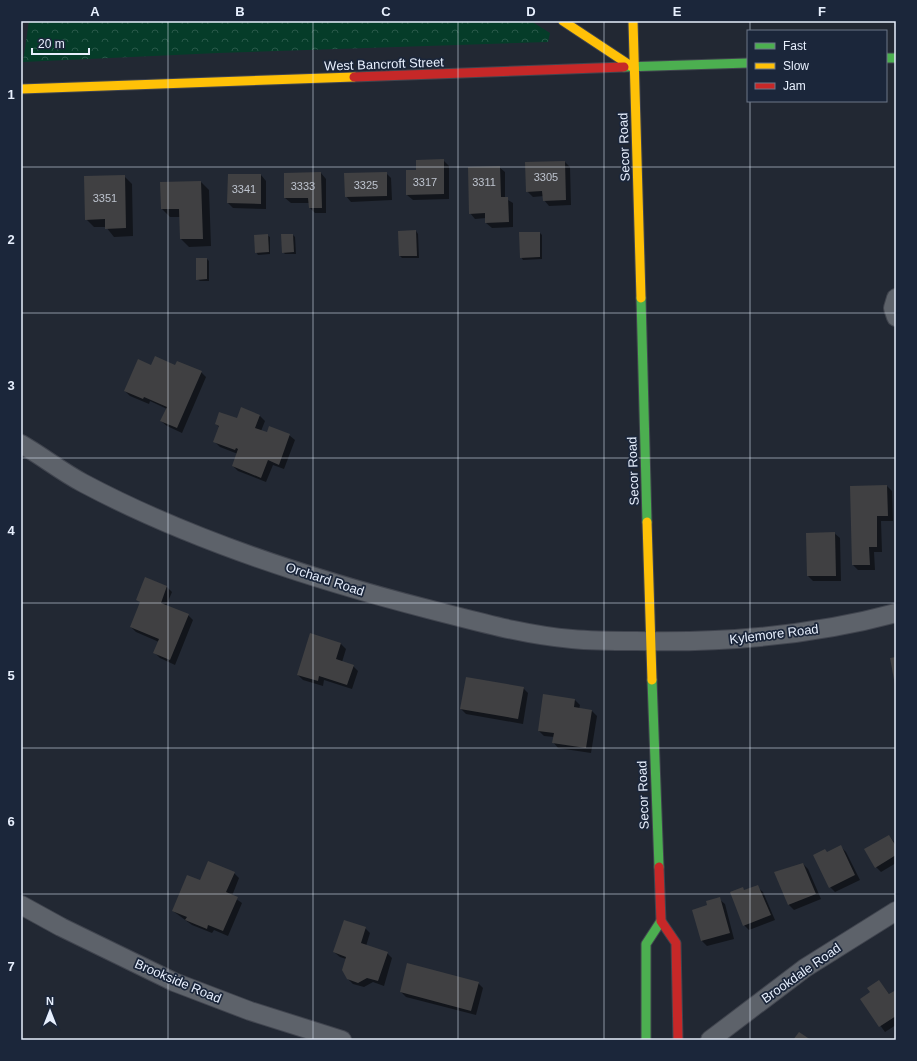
<svg xmlns="http://www.w3.org/2000/svg" width="917" height="1061" viewBox="0 0 917 1061" font-family="Helvetica,sans-serif">
<style>
.park{fill:url(#park-crowns)}
.shadow{fill:#0007}
.building{fill:#404042}
.lines{fill:none;stroke-linecap:round;stroke-linejoin:round}
.street-casing{stroke:#41454f;stroke-width:20}
.fast-casing{stroke:#41454f;stroke-width:11}
.slow-casing{stroke:#41454f;stroke-width:11}
.jam-casing{stroke:#41454f;stroke-width:11}
.street{stroke:#5d626a;stroke-width:18}
.fast{stroke:#4caf50;stroke-width:9}
.slow{stroke:#ffc107;stroke-width:9}
.jam{stroke:#c62828;stroke-width:9}
.grid{fill:none;stroke:#e7effd;stroke-width:1;stroke-opacity:0.55}
.labels{text-anchor:middle;dominant-baseline:central;stroke-width:3.5;stroke-linejoin:round;paint-order:stroke}
.number-label{font-size:11px;fill:#bdc3ce}
.street-label{font-size:13px;fill:#e7effd;stroke:#1b263a}
.neatline{fill:none;stroke:#e7effd;stroke-width:1.5}
.grid-label{font-size:13px;text-anchor:middle;font-weight:bold;fill:#e7effd}
</style>
<defs>
<pattern id="park-crowns" width="20" height="18" patternUnits="userSpaceOnUse"><rect width="20" height="18" fill="#053c29"/><path d="M2 6a3 3 0 1 1 6 0M12 15a3 3 0 1 1 6 0" fill="none" stroke="#295849"/></pattern>
</defs>
<rect width="100%" height="100%" fill="#222833"/>
<polygon class="park" points="29,21 531,21 550,33 548,42 218,53 23,62"/>
<g class="shadow">
<polygon points="443,160 449,166 449,199 413,200 407,195 417,171"/>
<polygon points="565,162 570,167 571,205 549,206 544,200 544,196 533,197 527,191"/>
<polygon points="499,167 505,172 505,198 513,203 513,227 492,228 486,223 486,218 475,219 470,213"/>
<polygon points="321,173 326,179 326,213 315,213 310,208 309,203 291,203 285,198 285,174"/>
<polygon points="386,173 391,178 392,200 351,202 346,196"/>
<polygon points="261,175 266,181 266,209 233,208 228,203"/>
<polygon points="124,176 132,184 133,236 114,237 106,227 94,227 86,219"/>
<polygon points="201,182 209,190 211,246 189,247 181,239 181,217 170,217 162,209"/>
<polygon points="416,231 418,234 419,258 402,258 400,256"/>
<polygon points="540,233 542,235 542,259 523,260 521,257"/>
<polygon points="267,235 270,237 270,254 258,255 256,252"/>
<polygon points="293,235 295,237 296,254 285,254 283,252"/>
<polygon points="207,259 209,261 209,281 200,281 197,279"/>
<polygon points="152,366 176,367 201,372 206,377 182,433 167,426 161,421 167,409 150,401 149,404 130,396 125,391"/>
<polygon points="260,416 265,421 261,431 267,434 289,435 295,440 284,469 273,465 266,482 238,471 233,466 238,454 220,447 215,442 220,428 216,424"/>
<polygon points="887,486 892,491 893,521 881,521 882,552 874,552 875,570 858,570 853,565"/>
<polygon points="834,533 840,538 841,581 813,581 808,576 807,534"/>
<polygon points="146,578 167,587 172,592 166,606 188,615 193,620 175,665 160,658 155,653 159,642 136,632 131,627 141,603 137,599"/>
<polygon points="311,635 341,644 346,649 342,662 353,666 358,671 352,689 324,680 323,686 303,680 298,675"/>
<polygon points="523,688 528,693 523,724 466,714 461,709"/>
<polygon points="575,700 580,705 579,709 592,711 597,716 591,753 558,748 553,742 554,737 544,736 539,731"/>
<polygon points="889,836 896,844 896,863 881,872 876,867"/>
<polygon points="841,847 846,852 860,880 835,892 830,887 828,853"/>
<polygon points="803,864 808,869 821,899 794,910 789,905 776,873"/>
<polygon points="234,873 239,878 232,896 242,903 228,936 214,930 212,933 192,925 173,911 200,881"/>
<polygon points="757,887 763,892 775,920 749,930 744,925 742,888 745,891"/>
<polygon points="719,899 725,904 734,939 707,946 702,941 694,910 708,906"/>
<polygon points="365,928 370,933 366,946 387,953 392,958 384,986 373,982 364,987 353,984 348,979 346,959 340,957 334,952"/>
<polygon points="879,981 890,995 896,991 896,1025 885,1032 861,999 871,992"/>
<polygon points="478,983 483,988 476,1015 406,997 401,992"/>
</g>
<g class="building">
<polygon points="444,159 444,194 406,195 406,170 416,170 416,160"/>
<polygon points="565,161 566,200 543,201 542,191 526,192 525,162"/>
<polygon points="500,166 501,197 508,197 509,222 485,223 485,213 469,214 468,167"/>
<polygon points="321,172 322,208 309,208 308,198 284,198 284,173"/>
<polygon points="387,172 387,196 345,197 344,173"/>
<polygon points="228,174 261,174 261,204 227,203"/>
<polygon points="125,175 126,228 105,229 105,219 85,220 84,176"/>
<polygon points="201,181 203,239 180,239 179,209 161,209 160,182"/>
<polygon points="416,230 417,256 399,256 398,231"/>
<polygon points="519,232 540,232 540,257 520,258"/>
<polygon points="268,234 269,252 255,253 254,235"/>
<polygon points="281,234 293,234 294,252 282,253"/>
<polygon points="196,258 207,258 207,279 196,280"/>
<polygon points="155,356 175,365 177,361 202,371 177,428 160,421 167,407 144,397 143,399 124,391 138,359 151,365"/>
<polygon points="241,407 260,415 255,428 267,432 269,426 290,434 279,465 268,460 261,478 232,466 238,449 236,448 235,450 213,442 219,426 215,424 219,412 237,418"/>
<polygon points="887,485 888,516 877,516 877,547 869,547 870,565 852,565 850,486"/>
<polygon points="835,532 836,576 807,576 806,533"/>
<polygon points="145,577 167,586 161,603 189,614 170,660 153,653 159,639 130,627 140,602 136,600"/>
<polygon points="310,633 341,643 336,659 354,665 347,685 319,676 318,681 297,675"/>
<polygon points="896,657 896,685 895,685 890,658"/>
<polygon points="466,677 524,687 518,719 460,709"/>
<polygon points="543,694 575,699 574,707 592,710 586,748 552,743 554,733 538,731"/>
<polygon points="889,835 896,846 896,855 875,868 864,849"/>
<polygon points="841,845 855,875 829,888 813,855 825,849 827,852"/>
<polygon points="208,861 235,872 226,892 238,897 223,931 208,925 207,929 185,920 187,917 172,911 187,875 200,880"/>
<polygon points="803,863 816,894 788,905 774,872"/>
<polygon points="758,885 771,915 743,926 730,892 743,887 744,890"/>
<polygon points="720,897 730,933 701,941 692,910 707,905 706,901"/>
<polygon points="344,920 366,927 361,943 388,952 378,981 367,978 358,983 347,979 342,970 346,957 333,952"/>
<polygon points="407,963 479,982 471,1011 400,992"/>
<polygon points="879,980 889,994 896,990 896,1016 879,1027 860,999 870,992 867,988"/>
<polygon points="799,1032 811,1040 793,1040"/>
</g>
<g class="lines">
<g class="street-casing">
<g id="street">
<polyline points="896,298 893,308 896,317"/>
<path d="M21 444C42 456 62 472 83 483 190 540 311 579 428 609 476 621 523 635 572 639 593 641 615 641 636 641 724 643 811 636 896 613"/>
<polyline points="21,905 61,927 174,982 250,1011 342,1040"/>
<polyline points="710,1040 805,968 896,911"/>
</g>
</g>
<g class="fast-casing">
<g id="fast">
<polyline points="886,58 896,58"/>
<polyline points="624,67 748,63"/>
<polyline points="641,298 647,522"/>
<polyline points="652,680 659,867"/>
<polyline points="646,1040 646,944 661,921"/>
</g>
</g>
<g class="slow-casing">
<g id="slow">
<polyline points="563,21 634,68"/>
<polyline points="633,21 641,298"/>
<polyline points="21,89 354,77"/>
<polyline points="647,522 652,680"/>
</g>
</g>
<g class="jam-casing">
<g id="jam">
<polyline points="354,77 624,67"/>
<polyline points="659,867 661,921 676,943 678,1040"/>
</g>
</g>
<use href="#street" class="street"/>
<use href="#fast" class="fast"/>
<use href="#slow" class="slow"/>
<use href="#jam" class="jam"/>
</g>
<path class="grid" d="M168 21V1040M313 21V1040M458 21V1040M604 21V1040M750 21V31M750 101V1040M21 167H896M21 313H896M21 458H896M21 603H896M21 748H896M21 894H896"/>
<g class="labels">
<g class="number-label">
<text x="546" y="177">3305</text>
<text x="425" y="182">3317</text>
<text x="484" y="182">3311</text>
<text x="366" y="185">3325</text>
<text x="303" y="186">3333</text>
<text x="244" y="189">3341</text>
<text x="105" y="198">3351</text>
</g>
<g class="street-label">
<text transform="translate(384 64) rotate(-2)">West Bancroft Street</text>
<text transform="translate(624 147) rotate(-92)">Secor Road</text>
<text transform="translate(633 471) rotate(-92)">Secor Road</text>
<text transform="translate(325 579) rotate(18)">Orchard Road</text>
<text transform="translate(774 634) rotate(-7)">Kylemore Road</text>
<text transform="translate(643 795) rotate(-92)">Secor Road</text>
<text transform="translate(801 973) rotate(-35)">Brookdale Road</text>
<text transform="translate(178 981) rotate(23)">Brookside Road</text>
</g>
</g>
<rect width="917" height="1061" fill="none" stroke="#1b263a" stroke-width="44"/>
<rect x="747" y="30" width="140" height="72" fill="#1b263a" stroke="#6d7688"/>
<rect x="755" y="43" width="20" height="6" fill="#4caf50" stroke="#6d7688"/>
<text x="783" y="50" font-size="12" fill="#e7effd">Fast</text>
<rect x="755" y="63" width="20" height="6" fill="#ffc107" stroke="#6d7688"/>
<text x="783" y="70" font-size="12" fill="#e7effd">Slow</text>
<rect x="755" y="83" width="20" height="6" fill="#c62828" stroke="#6d7688"/>
<text x="783" y="90" font-size="12" fill="#e7effd">Jam</text>
<g transform="translate(50 1011)" stroke="#1b263a" stroke-width="3" paint-order="stroke">
<path d="M0-3L7 15L0 10L-7 15Z" fill="#e7effd"/>
<text y="-6" font-size="11" font-weight="bold" text-anchor="middle" fill="#e7effd">N</text>
</g>
<path d="M32 48v6h57v-6" fill="none" stroke="#e7effd" stroke-width="2"/>
<text x="38" y="48" font-size="12" fill="#e7effd" stroke="#1b263a" stroke-width="3" paint-order="stroke">20 m</text>
<rect x="22" y="22" width="873" height="1017" class="neatline"/>
<g class="grid-label">
<text x="95" y="16">A</text>
<text x="240" y="16">B</text>
<text x="386" y="16">C</text>
<text x="531" y="16">D</text>
<text x="677" y="16">E</text>
<text x="822" y="16">F</text>
<text x="11" y="99">1</text>
<text x="11" y="244">2</text>
<text x="11" y="390">3</text>
<text x="11" y="535">4</text>
<text x="11" y="680">5</text>
<text x="11" y="826">6</text>
<text x="11" y="971">7</text>
</g>
</svg>
